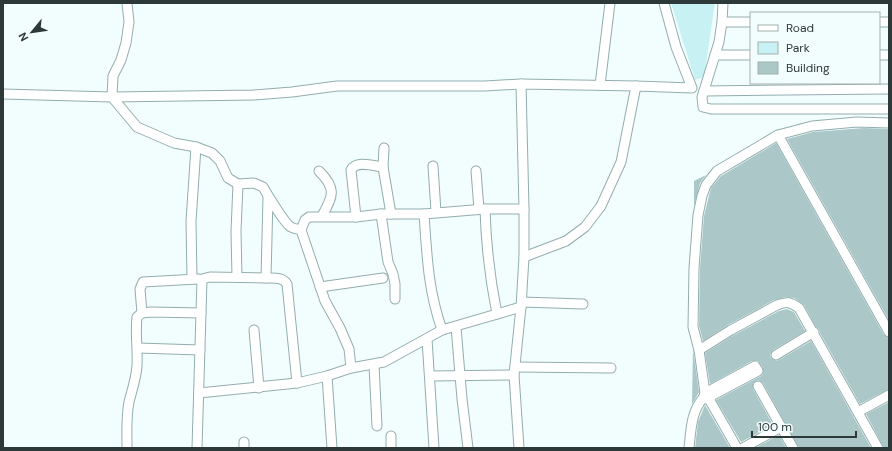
<svg xmlns="http://www.w3.org/2000/svg" width="892" height="451" viewBox="0 0 892 451" font-family="'DM Sans',sans-serif">
<style>
.green{fill:#c8f1f3}
.building{fill:#acc7c8}
.lines{fill:none;stroke-linecap:round;stroke-linejoin:round}
.minor-casing{stroke:#93adae;stroke-width:11}
.minor{stroke:#fff;stroke-width:9}
</style>
<rect width="100%" height="100%" fill="#f2fefe"/>
<polygon class="green" points="671,3 715,3 704,77 695,80"/>
<g class="building">
<polygon points="864,128 889,129 889,320 787,139 813,132"/>
<polygon points="776,143 884,335 889,338 889,389 860,404 820,333 819,329 816,327 804,305 794,298 786,297 774,300 728,325 703,341 699,326 700,268 704,216 711,188 721,176"/>
<polygon points="706,175 700,183 694,207 694,181"/>
<polygon points="787,309 794,312 805,331 773,350 770,355 771,358 776,361 779,360 811,341 871,448 799,448 763,383 758,380 753,383 753,389 773,425 741,442 716,400 761,376 763,374 763,368 758,361 752,361 710,384 705,353 734,335 779,311"/>
<polygon points="693,349 699,392 692,404"/>
<polygon points="889,402 889,448 884,448 866,414"/>
<polygon points="705,405 730,448 695,448 698,422"/>
<polygon points="779,435 786,448 755,448"/>
</g>
<g class="lines">
<g class="minor-casing">
<g id="minor">
<polyline points="127,3 129,22 126,43 121,60 113,76 112,97 254,95 292,92 337,86 485,86 521,84 636,86"/>
<polyline points="723,3 722,22 719,42 702,97 703,107 711,109 889,109"/>
<polyline points="722,22 751,22"/>
<polyline points="879,22 889,22"/>
<polyline points="715,55 751,55"/>
<polyline points="879,55 889,55"/>
<polyline points="600,85 610,3"/>
<polyline points="704,91 889,89"/>
<path d="M3 94 112 97 137 127 174 143 196 147 212 153 220 161 228 178 238 184 254 183 263 187C267 194 285 224 291 227 294 229 298 229 301 230L325 301 340 328 349 349 351 368"/>
<polyline points="778,135 889,332"/>
<polyline points="384,148 383,167 391,214"/>
<polyline points="433,166 436,212"/>
<path d="M319 171C336 188 334 195 322 216"/>
<polyline points="476,171 479,209"/>
<path d="M485 209C486 245 490 279 497 314"/>
<polyline points="381,214 388,262 393,274 395,284 395,299"/>
<path d="M424 214C427 256 428 290 442 330"/>
<path d="M356 217 351 170C356 160 374 166 383 167"/>
<polyline points="301,230 305,220 309,217 356,217 381,214 424,214 485,209 524,209"/>
<polyline points="524,257 566,241 585,227 601,206 621,162 636,86 692,88 676,47 664,3"/>
<polyline points="237,277 236,231 238,184"/>
<path d="M266 278C274 278 283 277 287 284L297 383"/>
<polyline points="192,279 191,221 196,147"/>
<polyline points="320,287 383,278"/>
<polyline points="522,302 583,304"/>
<polyline points="142,313 140,289 143,282 198,279"/>
<polyline points="456,327 462,399 468,448"/>
<polyline points="254,330 259,388"/>
<polyline points="427,339 434,448"/>
<polyline points="138,348 200,350"/>
<path d="M699 350 731 330 777 305C788 301 790 302 799 308L878 448"/>
<polyline points="776,355 814,332"/>
<polyline points="374,365 377,426"/>
<polyline points="515,367 611,368"/>
<polyline points="327,376 332,448"/>
<polyline points="430,376 514,375"/>
<polyline points="758,386 793,448"/>
<polyline points="708,392 710,394 711,397 708,399 706,399 704,396 705,393 755,366 758,371 711,396"/>
<polyline points="199,393 297,383 327,376 351,368 384,362 442,330 521,307"/>
<polyline points="705,393 699,350 693,327 694,268 698,215 702,196 706,185 717,171 778,135 812,126 857,122 889,123"/>
<polyline points="709,399 737,448"/>
<polyline points="858,412 889,395"/>
<polyline points="391,436 391,448"/>
<polyline points="244,442 244,448"/>
<path d="M127 448C127 433 126 417 129 402 132 390 136 379 137 366 138 350 135 333 137 317L142 313 151 312 201 313"/>
<polyline points="197,448 202,279 210,277 266,278 268,197"/>
<polyline points="519,448 514,375 521,307 524,257 524,209 521,84"/>
<path d="M689 448C691 430 691 411 704 397"/>
<polyline points="743,448 781,427"/>
</g>
</g>
<use href="#minor" class="minor"/>
</g>
<rect width="892" height="451" fill="none" stroke="#2d3838" stroke-width="8"/>
<rect x="750" y="12" width="130" height="72" fill="#f2fefe" stroke="#a3afaf"/>
<rect x="758" y="25" width="20" height="6" fill="#ffffff" stroke="#a3afaf"/>
<text x="786" y="32" font-size="12" fill="#2d3838">Road</text>
<rect x="758" y="42" width="20" height="12" fill="#c8f1f3" stroke="#a3afaf"/>
<text x="786" y="52" font-size="12" fill="#2d3838">Park</text>
<rect x="758" y="62" width="20" height="12" fill="#acc7c8" stroke="#a3afaf"/>
<text x="786" y="72" font-size="12" fill="#2d3838">Building</text>
<g transform="translate(32 32) rotate(241)" stroke="#f2fefe" stroke-width="3" paint-order="stroke">
<path d="M0-3L7 15L0 10L-7 15Z" fill="#2d3838"/>
<text y="-6" font-size="11" font-weight="bold" text-anchor="middle" fill="#2d3838">N</text>
</g>
<path d="M752 431v6h104v-6" fill="none" stroke="#2d3838" stroke-width="2"/>
<text x="758" y="431" font-size="12" fill="#2d3838" stroke="#f2fefe" stroke-width="3" paint-order="stroke">100 m</text>
</svg>
